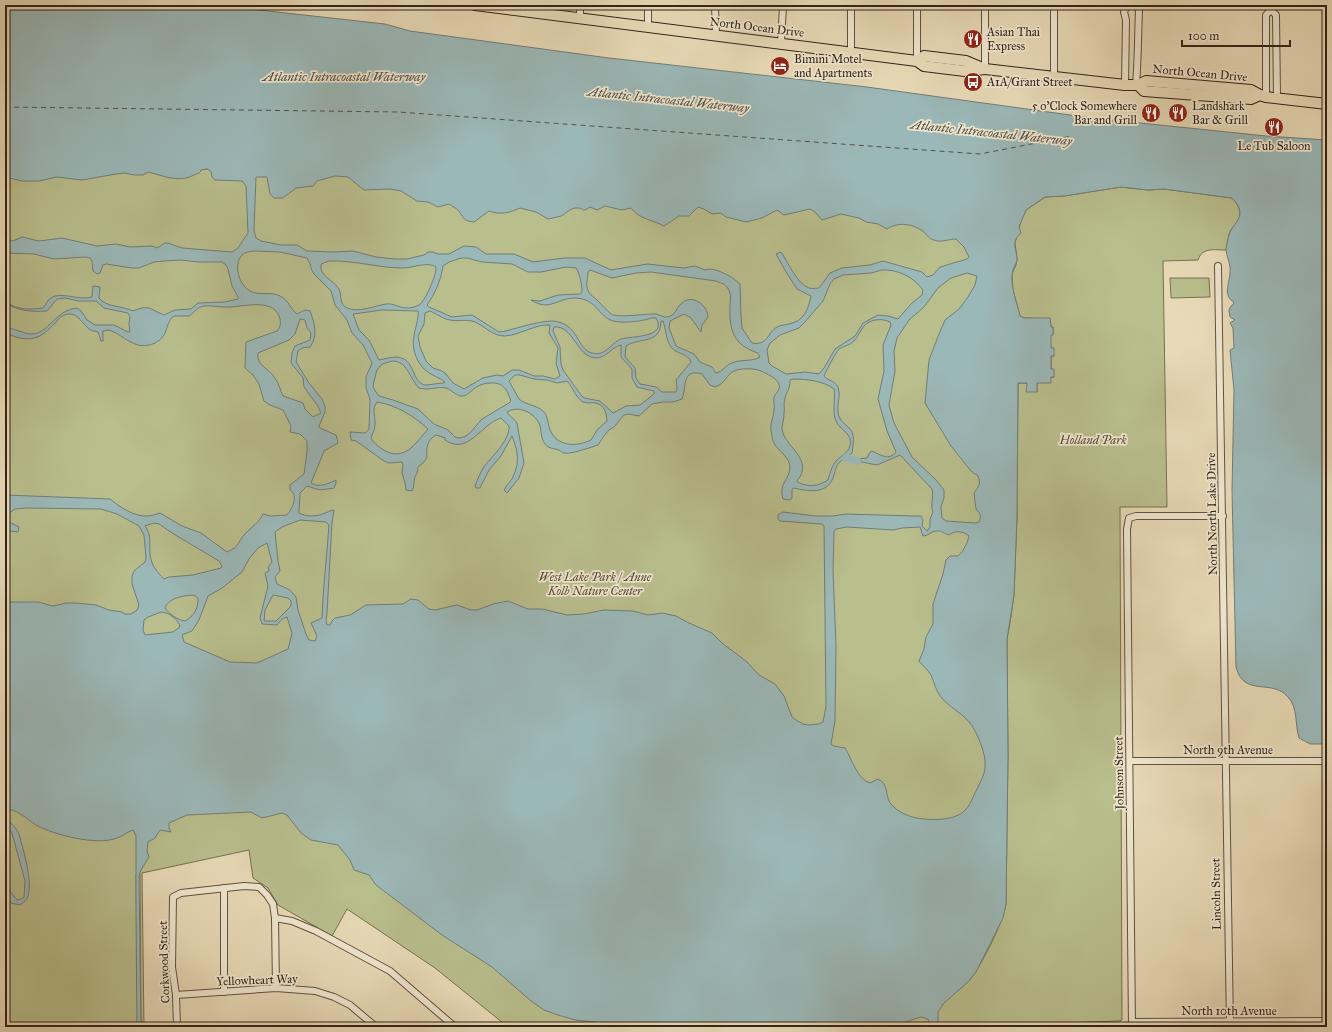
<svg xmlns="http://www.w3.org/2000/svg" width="1332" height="1032" viewBox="0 0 1332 1032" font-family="'IM FELL Great Primer',serif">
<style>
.green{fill:#b9be8d;stroke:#767153}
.water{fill:#9bb8b8;stroke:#717d78;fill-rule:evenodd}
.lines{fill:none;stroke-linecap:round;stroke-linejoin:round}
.canal{stroke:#9bb8b8;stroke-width:8}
.ferry{stroke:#525049;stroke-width:1;stroke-dasharray:5 4;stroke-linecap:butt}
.minor-casing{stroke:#605240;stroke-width:8}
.primary-casing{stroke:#332419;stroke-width:12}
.minor{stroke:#f0e7d0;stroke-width:6}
.primary{stroke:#e8dab7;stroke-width:10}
.labels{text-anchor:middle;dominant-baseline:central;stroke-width:3.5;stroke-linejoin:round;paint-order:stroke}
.street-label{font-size:12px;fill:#332419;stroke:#f0e7d0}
.poi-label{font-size:12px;fill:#332419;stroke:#f0e7d0;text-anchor:start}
.park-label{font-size:12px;font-style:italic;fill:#544a36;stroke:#f0e7d0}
.water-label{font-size:13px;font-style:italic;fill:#525049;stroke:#f0e7d0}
</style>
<rect width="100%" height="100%" fill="#e8dab7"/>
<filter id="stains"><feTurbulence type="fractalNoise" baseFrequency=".005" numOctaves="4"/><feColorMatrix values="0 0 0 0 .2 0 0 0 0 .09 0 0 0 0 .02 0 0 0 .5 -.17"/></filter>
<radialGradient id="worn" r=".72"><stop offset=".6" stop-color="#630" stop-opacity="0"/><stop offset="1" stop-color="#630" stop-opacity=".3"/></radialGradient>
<g class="green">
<path d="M5 144 1004 216 1002 909 968 982C982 965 1002 925 1006 904L1008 756 1007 639 1010 623 1014 595 1017 516 1018 383H1027L1037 392V383L1051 377H1054L1051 369V356H1054L1051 348 1050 335 1053 334V327H1051L1050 319 1024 318 1020 316 1013 290 1012 274 1016 265 1017 259 1015 243 1021 221 1026 210 1045 197 1064 196 1121 187 1148 190 1164 189 1232 198C1238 204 1243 213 1238 221 1235 226 1231 228 1229 234 1228 239 1227 245 1226 250 1215 250 1202 247 1198 260L1163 261 1167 507H1120L1122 1020 1119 1021 1035 1024 1031 1027H508L435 968 347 909 332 936 278 905 268 888 253 878 249 850 142 873 144 1027H141L140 874H136L138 1027H5Z"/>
<polygon points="1170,278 1209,278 1210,297 1171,298"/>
</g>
<path class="water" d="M5 5H214L385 24 410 31 609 58 867 87 1092 118 1266 136 1327 140V744H1310L1299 738C1295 726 1298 707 1288 697 1272 678 1244 698 1236 667L1232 490 1234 390 1230 350 1234 348 1233 328 1230 323 1235 320 1230 317 1229 310 1231 306 1233 305 1234 302C1222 296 1230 282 1230 272 1231 265 1227 258 1226 250 1226 246 1228 240 1229 235 1231 227 1239 222 1240 214 1240 207 1236 202 1232 198L1164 189 1148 190 1121 187 1064 196 1045 197 1026 210 1019 227 1021 233C1010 243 1017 248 1017 260 1016 265 1012 269 1012 275 1011 289 1017 302 1020 316L1024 318H1050L1051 327H1053V335H1051V348H1054V356H1051V369H1054V377H1051V383H1037V392H1026L1027 383H1018L1017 516 1014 595 1007 639 1008 756 1006 904 1003 918 976 972 968 982 944 1003 938 1012V1021L932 1027H930L928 1019 921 1017 890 1027H644L575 1020 558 1015 544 1010 531 1001 492 967 442 935 376 885 369 875 354 870 350 860 338 845 311 840 301 833 287 815 282 813 262 818 251 812 187 815 169 823V828L171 832 160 830 155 838 148 842 147 851 149 857 141 870 139 876 141 1027H137L136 914V836L133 830C127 832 123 836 117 838 97 846 54 835 36 825 27 819 18 810 7 809L5 811C8 823 14 824 19 834 23 849 33 881 28 896 27 900 24 902 20 905L11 903 5 894V845L10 891 17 900 21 899 24 897 25 881 13 837 11 831 7 828H5V602H38L53 606 66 603H76L96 605 109 610 122 612 125 614H131L137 610 139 605 132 584V576L134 571 145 562 146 558 144 535 139 526 117 514 101 509 26 508 15 509 8 514 7 519 11 523 19 527 18 532 10 531 5 526V495L110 499C120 507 134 517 148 516 152 516 156 514 160 513L182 526 201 533 227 552C241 546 237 542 245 534 252 526 259 523 263 514L270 516 287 515C292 509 299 495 290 490V485L304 474 307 452V441L300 434 290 432 291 426 283 410 270 405 264 401 259 384 253 375 245 368 246 342 277 331C280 328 281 324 280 319 275 298 246 306 231 307 222 308 213 305 204 306 197 307 194 313 189 316H174C167 321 168 328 164 335 162 339 158 341 155 343 135 352 126 336 109 330L103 331V341H101L98 332C94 331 92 331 89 329 83 324 78 314 70 314 64 314 60 317 57 321 39 341 29 343 5 333V324C8 329 14 329 19 331 23 332 27 334 31 334 49 334 55 310 77 308L81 311 87 320 95 325H114L128 332H130L129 324 130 317 128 313 104 308 96 301H79L65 298 57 299 47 311C32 312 18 311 5 303V301C16 310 30 310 43 308 46 305 47 300 51 298 60 291 80 301 92 297L93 286 100 287 99 298C105 307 123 306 133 311 150 304 149 309 164 315L175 310 191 309 198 303 225 302 238 299V297L232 286 228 269 226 265 222 262H198L181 260 164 261 154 262 139 268H132L106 264 103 265 100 273 97 274 93 271 92 261 90 258 86 257 54 259 34 254 5 253V239L13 241 22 237 39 241 62 238 97 246 116 244 130 247 152 246 157 248 165 243H168L182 248 232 252 238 248 248 233 246 186 242 181 215 180 212 177 211 171 207 169 201 170C200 174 198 173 194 175 179 183 164 176 148 172L143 175H134L125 173 116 174 82 180 57 177 39 181H22L5 177ZM335 176 348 177 364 190 390 189 401 191 417 201 428 202 438 207 449 204C452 206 456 208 458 210 464 217 462 221 474 222L489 211C500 215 509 213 520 208L536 212 548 219C552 218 557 217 561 216 566 214 570 208 576 208 585 207 580 214 590 207L597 210 605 206 622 210 631 208C639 219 653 220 664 226L679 216H689L698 207 704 209 712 214 721 213 726 217 746 222 762 218 777 210 784 215 810 209 815 212 822 220 841 214 859 218 866 222 878 224 887 229C898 221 915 224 925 233 928 236 929 239 934 240 941 243 949 239 956 239L964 247 969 257 967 259 940 267 933 275 927 277 922 272 883 261 870 265 842 268 830 273 819 288C816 288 812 289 809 288 797 284 788 262 781 252L776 254 786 272 797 289 811 296C808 310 804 321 789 324 786 325 780 325 777 327 767 333 768 346 752 343L742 328 741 317 740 284C733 277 714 266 705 270L695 266 684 268 647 264 611 270 585 258H564L533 262 514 254H486L476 247 464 246 449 254H438L433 252H428L424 255 407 259H395L376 257 353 251 334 252 307 251 297 245H281L261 241 256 238 254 230 256 177H267L270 194 274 198H283L296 188 313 186 317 181ZM253 251 280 252 307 258C311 263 310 269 314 274L331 291 335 305 347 320 352 333 363 345 372 363 366 377V388L370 399 369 429 365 433 350 432 351 440 356 441 384 461 389 463 402 462 403 465 402 473 405 483 406 490 412 491C415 486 413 482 415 477 417 473 418 472 418 467L423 463 427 458C426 448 427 440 436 435L445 438V440C468 456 481 424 501 418L509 426C510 441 491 457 483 468 480 474 477 480 475 486L476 488H480L489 470 501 456 512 436C518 451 520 462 513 477 511 482 507 484 504 490L507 493 519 478 524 463 517 423C515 419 509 416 507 412 518 405 533 412 539 423 542 430 540 437 545 444 549 449 554 448 559 450 561 451 562 453 564 453 569 455 592 447 598 445L604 436 609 430 614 427 624 415 628 414 639 416 652 404 663 402H673L682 399C687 388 681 368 702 374L710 385 715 387C726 383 726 375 734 371 741 368 754 368 761 371 767 374 782 380 779 389 778 392 775 394 774 397 773 401 775 405 774 409 774 416 770 423 771 430 772 436 772 440 775 445 780 452 790 458 790 467 790 480 778 483 783 499L789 500 792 498V489L794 488C808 491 826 495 833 478 835 473 835 467 839 463 842 459 848 457 852 453 853 445 856 433 848 427 843 422 839 420 838 412 837 404 841 395 838 387 834 380 828 381 824 376 826 371 836 352 839 349 844 346 850 345 853 342 858 337 860 331 864 326 870 319 882 318 890 322L891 325 883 345 884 371 878 399 887 431 896 452C889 461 881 455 872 451L870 452 867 458 858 459 857 461 877 465 900 455 932 489C934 497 930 505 933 512L930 519V527L927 531 922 526 923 520 921 516H913L845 514 833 516H815L783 512 778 515V519L780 521 821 524 824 526 826 706 823 722 819 724 809 725 803 724 796 720 792 717 784 696 775 684 759 675 747 662 722 643 712 633 689 623 676 616 662 613 648 615 633 611 604 610 584 614 567 615 542 609H528L508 601 493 604 477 610H471L457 605 435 610 429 609 418 600 411 599 403 604 366 605 350 615 335 618 332 621 330 625H327L326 620 327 613 332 522 334 510C330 510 329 512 325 513 316 517 307 517 299 513L300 493 307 486 320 490 334 488 336 483V480C328 484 319 488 311 483L324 451 338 443 336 435 320 428 319 426 325 412V406L322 399 309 383 296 362 298 351 302 348 310 347C318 336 315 324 310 311L305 310 297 314C290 309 289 300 280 296 271 291 259 296 250 291 239 285 233 265 242 255 245 252 249 252 253 251ZM461 258H467L482 262 512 264 528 272H541L566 267 576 268C580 274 582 285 582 292L580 294 558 295 540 301 531 300C550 312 557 298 575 298 598 299 597 316 613 321 622 323 635 322 644 320 648 320 651 317 656 318 668 338 631 336 621 339 611 343 605 357 592 353 576 349 580 324 553 321 543 321 527 325 517 328 511 329 505 332 499 332L472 315 452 317 429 307 427 305C435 294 441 280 443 266L449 262ZM329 261C354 260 378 268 403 268 413 268 428 261 436 267 437 274 425 302 419 305 416 307 410 308 407 308 399 308 394 303 386 304 375 306 358 313 347 308 339 304 342 296 339 289 335 282 326 279 322 272L321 270V264ZM590 270 612 278 636 273 651 272 716 281C720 283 724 283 727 287 731 292 731 299 730 305 729 330 733 345 758 353L760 357C752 362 740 359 732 363 725 365 723 372 716 373L712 367 700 362 694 354 676 346 669 328 670 321 684 314 691 318 701 332 702 325 708 317C707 304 692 294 682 303 676 307 676 316 667 317 663 318 658 313 653 314 644 314 617 318 611 314 606 310 602 305 598 301 593 296 588 294 587 287 586 282 588 277 588 272ZM882 270C897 269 914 277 923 290L922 295 912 303 898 319 888 316 878 315 863 323 855 336 835 349 824 368 819 374 805 372 786 374 772 366 769 363 767 350 770 343 780 335 799 328 804 323 823 301 830 284 834 279 843 275 871 273ZM967 273 977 276 975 285 968 297 959 309 945 320 939 334 929 360 925 403 951 446 971 471 978 476C981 484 979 486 974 493L976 509C980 514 982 515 979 522L975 523 946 521 942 518 941 506 944 498V490L936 480 912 457 894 423 889 405 895 371 894 351 897 338 909 320 924 307 938 288 951 278ZM382 310 418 311C419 320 415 327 414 336 411 350 418 367 431 374 436 377 440 378 445 382L444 383C440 383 429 385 425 385 411 382 416 359 397 357 391 357 385 359 379 360L369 340 359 330 353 314ZM430 311C437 314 443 319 450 320 459 322 469 318 477 323 487 328 493 336 505 336 520 335 535 324 550 325L549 333 558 348 556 363 560 376 555 379 543 376H534L519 370H512L503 376 497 375 483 378 464 389 453 383 446 374 442 371 433 368 426 361 420 347 418 336 424 324 425 313ZM300 319 305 320 307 328 311 333 310 340 295 346 292 353 291 363 303 378 304 387 318 406 321 413 313 417 305 409 303 403 283 396C280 390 279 383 275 378 269 368 256 366 258 353L289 340 295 334ZM661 321H663C666 329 666 340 671 347 676 354 688 353 691 362L676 380 677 388 676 392H662L656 387 640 384 636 378 635 368 625 357 626 346C639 337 661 345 661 321ZM554 327C574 325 576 357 596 358 606 358 612 347 621 345V357L632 369V378L637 387 654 391V394L640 405 626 406 613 413 600 401 584 398 581 395 563 370 561 364 560 347 553 331ZM392 361C408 361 409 378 419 388 428 391 437 386 446 388 452 390 457 397 463 396 467 396 472 390 475 388 479 385 485 383 490 383 503 382 507 389 511 401L509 403 482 419 469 434 464 437 459 438 455 437 448 430 434 424 418 409 393 400 379 396 376 392 373 387 374 381 377 370 382 364ZM515 375H520L534 379 547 380 557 383 567 381C573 387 575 397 583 402 587 404 592 402 596 403 604 405 607 413 607 421L597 430 591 440C577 447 557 447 550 430 548 425 548 416 544 412 538 405 525 405 519 399L509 381ZM793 379C806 379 824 381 834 389 836 400 831 413 837 423 842 431 853 434 850 446 848 453 841 456 837 460 832 465 830 473 828 480 817 487 808 487 797 482 797 480 799 478 800 477 811 457 784 446 782 429 782 424 784 419 784 414 785 408 783 403 785 398 787 390 790 390 790 380ZM377 402C396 405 414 416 428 429 415 444 404 463 382 449 378 446 373 443 371 438 372 434 375 430 375 425 376 417 371 410 377 402ZM300 520 326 522 329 525C327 556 323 587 322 618L311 623 317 636 315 641 309 640 306 634 298 610 296 597 290 590 277 584 275 577 280 571 278 561 275 532 282 527ZM154 523 159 524 172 533 219 561 222 566 221 568 193 575 169 577 164 579C157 572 151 565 150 554 149 544 152 535 145 526ZM847 527 893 530 902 528 920 527 923 536C929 536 931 531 936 531 942 530 944 534 949 535 955 530 963 531 969 536L967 543 962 552 958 556H950L946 560 943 574 933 604V624L926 637 924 649 919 661C923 666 928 670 931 675 934 682 936 691 941 697 951 710 968 715 975 731 980 741 985 753 985 763 986 772 981 781 977 789 973 796 970 807 963 812 952 822 920 821 907 815 901 813 894 808 890 803 885 795 889 784 878 779L870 783C857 779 852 759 845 748L834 746 831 744 835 721 836 646 833 570 834 531 836 529ZM267 543 272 562 268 567 269 571 265 573 268 586 260 618 262 624 277 625 282 619 287 617 292 633 288 649 257 663 230 662 184 642 182 635 192 631 199 620 208 596 222 588 242 572 249 559 258 548ZM192 595 196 596 198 599C198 609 194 616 185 621 178 620 169 614 165 608 168 598 183 596 192 595ZM273 595 288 598 291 601V606L276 621H264L265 610ZM161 612C169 612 179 620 180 627L173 632 145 635 143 630 144 620 148 617Z"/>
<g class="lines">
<polyline class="canal" points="846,458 857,461"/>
<polyline class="ferry" points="5,107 398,112 980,154 1072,136"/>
<g class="minor-casing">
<g id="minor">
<polyline points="715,5 716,35"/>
<polyline points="1054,5 1054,77"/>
<polyline points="1271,10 1276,15 1277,98"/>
<polyline points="580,18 580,5"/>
<polyline points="648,27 648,5"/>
<polyline points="781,43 783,5"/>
<polyline points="851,52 851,5"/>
<polyline points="917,61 917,5"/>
<polyline points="985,69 985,5"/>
<polyline points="1125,85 1126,20 1124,12 1127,5"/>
<path d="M1136 85C1138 60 1138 35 1139 10L1136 5"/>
<polyline points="1266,97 1266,15 1271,10 1271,5"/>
<polyline points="1218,266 1230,1027"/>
<polyline points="1130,761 1327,761"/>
<polyline points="224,888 224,992"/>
<polyline points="275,918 292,921 316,931 390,971 455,1027"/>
<polyline points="176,995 276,988 315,991 334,997 350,1005 376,1027"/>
<polyline points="1132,1022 1327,1021"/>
<polyline points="177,1027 176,995 172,967 173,897 181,893 244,886 259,887 267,895 273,904 275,918 276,988"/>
<polyline points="1132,1027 1127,529 1129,518 1136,516 1223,516"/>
</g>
</g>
<g class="primary-casing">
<g id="primary">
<polyline points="475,5 917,61 924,66 965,71 985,69"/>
<polyline points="917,61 924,56 966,61 985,69 1125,85 1138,85 1146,81 1251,90 1260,95 1266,97 1327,104"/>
<polyline points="1138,85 1144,91 1251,99 1260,95"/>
</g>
</g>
<use href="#minor" class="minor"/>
<use href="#primary" class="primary"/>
</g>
<defs>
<g id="restaurant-disc" transform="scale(1)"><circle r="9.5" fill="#8f2418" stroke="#f0e7d0"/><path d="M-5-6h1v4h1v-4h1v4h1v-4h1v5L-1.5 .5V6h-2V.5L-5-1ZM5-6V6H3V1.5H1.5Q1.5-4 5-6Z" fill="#fff"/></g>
<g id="hotel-disc" transform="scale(1)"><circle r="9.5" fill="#8f2418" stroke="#f0e7d0"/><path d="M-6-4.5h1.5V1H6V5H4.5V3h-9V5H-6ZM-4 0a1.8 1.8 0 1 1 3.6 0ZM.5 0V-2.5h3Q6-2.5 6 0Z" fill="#fff"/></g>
<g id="bus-disc" transform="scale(1)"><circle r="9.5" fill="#8f2418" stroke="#f0e7d0"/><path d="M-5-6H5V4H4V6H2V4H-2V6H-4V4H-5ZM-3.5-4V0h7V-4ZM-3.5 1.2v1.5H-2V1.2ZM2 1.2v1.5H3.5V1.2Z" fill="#fff"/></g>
</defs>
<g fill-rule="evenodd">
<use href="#restaurant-disc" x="973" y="39"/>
<use href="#hotel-disc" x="780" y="66"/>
<use href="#bus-disc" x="973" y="82"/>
<use href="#restaurant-disc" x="1151" y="113"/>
<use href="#restaurant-disc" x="1178" y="113"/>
<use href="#restaurant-disc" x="1274" y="127"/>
</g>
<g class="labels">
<g class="street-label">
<text transform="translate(757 27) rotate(7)">North Ocean Drive</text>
<text transform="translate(1200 73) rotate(5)">North Ocean Drive</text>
<text transform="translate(1212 514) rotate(-91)">North North Lake Drive</text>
<text x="1228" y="750">North 9th Avenue</text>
<text transform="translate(1119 773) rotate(-91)">Johnson Street</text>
<text transform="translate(1216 894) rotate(-91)">Lincoln Street</text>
<text transform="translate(164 962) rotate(-92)">Corkwood Street</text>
<text transform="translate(257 980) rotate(-2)">Yellowheart Way</text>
<text x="1229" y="1011">North 10th Avenue</text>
</g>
<g class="poi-label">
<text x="987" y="32">Asian Thai<tspan x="987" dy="14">Express</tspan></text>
<text x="794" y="59">Bimini Motel<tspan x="794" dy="14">and Apartments</tspan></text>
<text x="987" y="82">A1A/Grant Street</text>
<text x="1137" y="106" text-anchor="end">5 o'Clock Somewhere<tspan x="1137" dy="14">Bar and Grill</tspan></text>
<text x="1192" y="106">Landshark<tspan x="1192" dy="14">Bar &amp; Grill</tspan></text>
<text x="1274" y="146" text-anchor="middle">Le Tub Saloon</text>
</g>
<g class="park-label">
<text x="1093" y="440">Holland Park</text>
<text x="595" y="577">West Lake Park / Anne<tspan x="595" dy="14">Kolb Nature Center</tspan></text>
</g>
<g class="water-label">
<text x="344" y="77">Atlantic Intracoastal Waterway</text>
<text transform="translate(668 100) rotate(6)">Atlantic Intracoastal Waterway</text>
<text transform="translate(991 133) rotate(6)">Atlantic Intracoastal Waterway</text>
</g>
</g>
<rect width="1332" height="1032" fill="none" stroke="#e8dab7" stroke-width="20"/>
<rect x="6" y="6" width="1320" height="1020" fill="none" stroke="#332419" stroke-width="2"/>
<rect x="10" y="10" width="1312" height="1012" fill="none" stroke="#332419"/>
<path d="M1182 40v6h108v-6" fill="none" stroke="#332419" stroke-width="2"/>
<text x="1188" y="40" font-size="12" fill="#332419" stroke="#f0e7d0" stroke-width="3" paint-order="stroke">100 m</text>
<rect width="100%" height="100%" filter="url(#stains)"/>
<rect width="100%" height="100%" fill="url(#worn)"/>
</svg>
